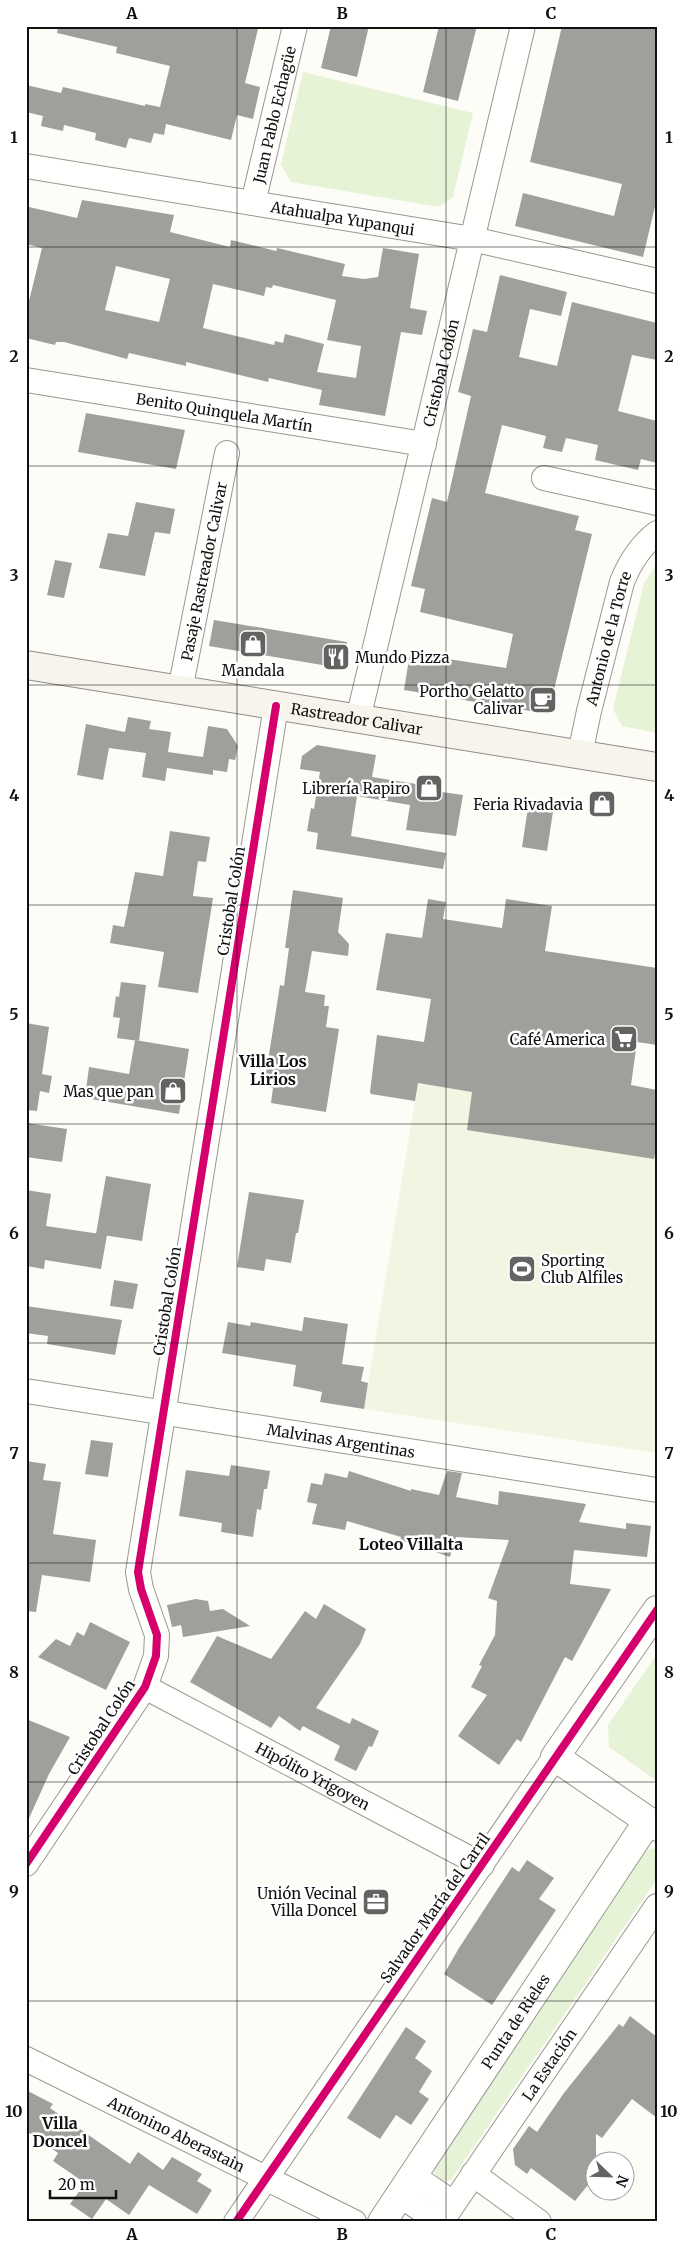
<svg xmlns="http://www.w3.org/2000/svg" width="683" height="2248" viewBox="0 0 683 2248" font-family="Merriweather,serif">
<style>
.green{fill:#e7f3d7}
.pitch{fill:#f0f6e1}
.building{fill:#a19f9c;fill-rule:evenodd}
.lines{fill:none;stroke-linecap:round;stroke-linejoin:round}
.minor-casing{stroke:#979795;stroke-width:26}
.tertiary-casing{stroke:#979795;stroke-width:30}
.secondary-casing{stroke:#8e8d8b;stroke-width:30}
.minor{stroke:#fffffe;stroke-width:24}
.tertiary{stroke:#fffffe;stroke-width:28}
.secondary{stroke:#f6f4eb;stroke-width:28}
.cycleway-casing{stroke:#fff;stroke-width:11}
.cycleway{stroke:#d6006c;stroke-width:8}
.grid{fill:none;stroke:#111;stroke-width:1;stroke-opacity:0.55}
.labels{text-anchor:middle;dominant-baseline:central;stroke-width:5;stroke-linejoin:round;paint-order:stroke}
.street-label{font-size:15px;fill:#111;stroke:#fff}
.poi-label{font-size:15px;fill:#111;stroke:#fff;text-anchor:end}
.neighbourhood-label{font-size:16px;font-weight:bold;fill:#111;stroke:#fff}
.neatline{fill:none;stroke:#111;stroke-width:2}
.grid-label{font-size:16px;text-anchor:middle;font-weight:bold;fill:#111}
</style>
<rect width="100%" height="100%" fill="#fdfcf7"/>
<g class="green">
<polygon points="303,72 473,113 453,197 439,207 291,182 281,164"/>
<polygon points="657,564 657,733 622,726 613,709 644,583"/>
<polygon points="657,1654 657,1781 609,1747 608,1725"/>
<path d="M653 1848 657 1849V1879L451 2180C442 2183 434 2178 434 2168L644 1850Z"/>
</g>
<polygon class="pitch" points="418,1083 657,1121 657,1453 364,1409"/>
<g class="building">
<polygon points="58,26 246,26 258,29 245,83 260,87 253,119 237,115 231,140 166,124 164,135 154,133 151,143 129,138 126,148 95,140 96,133 64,125 63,131 41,126 43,116 26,112 26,85 61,93 63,87 145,106 145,104 160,107 170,66 116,53 117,47 57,33"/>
<polygon points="331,26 369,26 357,77 321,68"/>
<polygon points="439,26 477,26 458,101 423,92"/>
<polygon points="562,26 657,26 657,198 643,257 515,226 523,193 614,216 622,184 530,162"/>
<path d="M82 200 174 215 170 232 230 247 231 240 276 251 277 248 345 264 342 276 364 279 378 277 383 248 419 254 410 308 427 311 422 335 401 332 385 416 319 405 322 390 269 378 268 382 186 362V366L129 353 127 359 64 342H56L55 345 26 338V300L29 301 42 248 26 244V217L29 207 77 218ZM116 266 170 279 159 322 105 310ZM213 284 264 296 266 287 272 288 273 285 336 300 327 340 361 346 356 378 317 372 324 344 285 334 283 343 275 341 274 345 203 328Z"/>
<polygon points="500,275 567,292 561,316 530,309 519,357 557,366 572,302 657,323 657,360 632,355 618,411 657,421 657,463 641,459 638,470 595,460 598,445 566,438 562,452 543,448 546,436 502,425 485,493 579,516 575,530 592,534 548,714 404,690 410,653 506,668 513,634 420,612 425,589 411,586 432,498 447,502 471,396 458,392 460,384 473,329 487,332"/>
<polygon points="86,413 185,430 176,469 78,452"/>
<polygon points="136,502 175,509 170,534 155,532 145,576 99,568 108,533 128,536"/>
<polygon points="55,560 72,563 64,598 47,595"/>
<polygon points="214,620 347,642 340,668 209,646"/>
<polygon points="128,717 151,721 149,729 171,732 168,752 203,757 208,726 227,729 238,746 235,760 229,759 227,772 213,770 213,775 167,768 165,781 142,777 146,753 109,748 103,780 77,775 86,724 125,732"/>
<polygon points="317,745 376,755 372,777 435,787 435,791 463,795 456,836 406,830 410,805 357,796 351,836 446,853 443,869 316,849 318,833 307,831 311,808 314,809 320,772 300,769 302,756"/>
<polygon points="529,801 554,805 547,851 522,847"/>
<polygon points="170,831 210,837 206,862 198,861 193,896 213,898 198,993 158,987 164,952 110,943 113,925 124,927 135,872 163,876"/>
<polygon points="293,890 343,898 338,932 349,944 348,956 312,951 305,992 325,995 324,1006 329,1006 326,1027 339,1029 326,1112 271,1103 273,1088 264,1086 280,985 284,986 289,948 285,948"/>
<polygon points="428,899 446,902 443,919 502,928 506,899 552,906 545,951 657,968 657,1045 637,1042 631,1085 657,1090 657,1143 654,1159 467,1130 472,1092 418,1083 415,1101 371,1094 370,1092 377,1035 424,1042 431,999 376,990 386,933 422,938"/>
<polygon points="121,982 146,985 139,1041 117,1038 120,1018 113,1017 116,996 119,997"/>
<polygon points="26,1023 49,1027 42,1074 52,1076 49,1093 40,1091 37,1111 26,1110"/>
<polygon points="135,1040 189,1049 179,1114 85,1098 89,1067 129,1074"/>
<polygon points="26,1123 67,1129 62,1162 26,1157"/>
<polygon points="106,1176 151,1184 142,1241 96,1234"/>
<polygon points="26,1190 51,1194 46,1226 107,1235 101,1269 45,1260 44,1269 26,1266"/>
<polygon points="249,1192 304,1200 298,1233 296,1233 291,1263 266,1259 264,1271 237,1267"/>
<polygon points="114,1280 138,1284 133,1309 110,1306"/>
<polygon points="26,1306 122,1320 115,1355 47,1344 48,1336 26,1333"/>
<polygon points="304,1317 348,1324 342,1364 364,1367 361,1381 368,1383 364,1409 320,1402 322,1392 293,1386 296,1365 222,1353 228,1322 250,1326 251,1322 302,1331"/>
<polygon points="91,1440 113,1443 108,1477 85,1474"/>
<polygon points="26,1461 46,1464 43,1480 61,1482 53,1534 96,1540 90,1582 42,1575 36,1612 26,1611"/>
<polygon points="231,1465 270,1471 267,1489 264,1489 261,1510 257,1509 253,1537 221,1532 222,1523 179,1516 186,1470 229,1476"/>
<polygon points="349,1471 411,1491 411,1489 439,1495 447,1471 462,1473 456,1497 498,1505 499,1491 586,1504 579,1522 626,1529 626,1523 651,1526 647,1557 574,1550 570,1584 611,1589 572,1661 565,1657 521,1742 517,1739 499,1765 458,1736 487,1695 471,1687 482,1666 479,1665 495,1635 497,1601 488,1598 509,1540 456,1537 450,1557 400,1540 401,1537 347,1521 345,1530 312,1524 317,1504 307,1502 311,1483 322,1485 325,1473 347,1478"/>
<polygon points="196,1599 208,1601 210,1611 223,1609 250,1626 183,1637 181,1625 172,1627 167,1605"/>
<polygon points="324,1604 366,1629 360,1644 316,1708 350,1724 352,1718 379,1731 372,1747 369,1746 356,1771 334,1760 340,1746 303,1726 300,1731 279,1716 271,1728 190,1682 217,1636 271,1659 305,1611 316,1619"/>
<polygon points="90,1622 130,1642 106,1690 38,1657 56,1639 70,1646 77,1632 84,1636"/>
<polygon points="26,1719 70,1737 49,1774 26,1825"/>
<polygon points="527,1860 554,1878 539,1899 556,1910 492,2005 444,1974 459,1948 512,1867 519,1872"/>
<polygon points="630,2016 657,2037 657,2118 632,2099 602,2138 596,2134 596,2175 575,2201 531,2168 527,2174 515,2165 513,2149 529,2126 537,2132 564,2093 619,2024 623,2027"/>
<polygon points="406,2027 426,2041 415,2058 432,2071 419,2092 429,2099 411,2125 396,2115 380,2139 347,2118"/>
<polygon points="26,2090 53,2104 50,2108 130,2164 138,2152 163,2170 172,2157 202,2174 197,2181 212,2190 197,2214 149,2185 129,2215 106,2199 92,2219 70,2204 85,2183 53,2161 58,2153 26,2131"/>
</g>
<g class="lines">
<g class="minor-casing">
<g id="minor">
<path id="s1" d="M26 166 472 239 657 281"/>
<path id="s2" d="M253 203 295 26"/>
<path id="s3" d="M26 380 424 444"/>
<polyline points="544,478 657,503"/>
<path id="s4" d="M180 690 227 453"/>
<path id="s5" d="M358 719 523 26"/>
<path id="s6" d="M580 754 589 711 622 582C630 562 640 546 657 533"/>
<path id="s7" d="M26 1391 657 1490"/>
<path id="s8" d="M145 1687 482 1865"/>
<polyline points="26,1864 145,1687 156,1656 157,1635 141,1589 138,1572 276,706"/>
<path id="s9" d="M26 2059 354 2222"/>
<polyline points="473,2174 539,2222"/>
<polyline points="413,2176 453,2203"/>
<polyline points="400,2195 439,2222"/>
<polyline points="236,2222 555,1757"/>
<path id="s10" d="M441 2222 657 1906"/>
</g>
</g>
<g class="tertiary-casing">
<g id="tertiary">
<polyline points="657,1610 555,1757 657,1827"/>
<path id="s11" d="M382 2222 648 1821"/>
</g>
</g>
<g class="secondary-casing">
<g id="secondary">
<path id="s12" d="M26 665 657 767"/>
</g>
</g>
<use href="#minor" class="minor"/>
<use href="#tertiary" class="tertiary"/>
<use href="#secondary" class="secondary"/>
<g class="cycleway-casing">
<g id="cycleway">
<polyline points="26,1864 145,1687 156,1656 157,1635 141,1589 138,1572 276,706"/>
<polyline points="236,2222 657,1610"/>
</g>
</g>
<use href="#cycleway" class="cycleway"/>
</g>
<path class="grid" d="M237 26V2222M446 26V2222M26 247H657M26 466H657M26 685H657M26 905H657M26 1124H657M26 1343H657M26 1563H657M26 1782H657M26 2001H657"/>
<defs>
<g id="shop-square" transform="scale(1.4375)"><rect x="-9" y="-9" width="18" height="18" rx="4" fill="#646362" stroke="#fff"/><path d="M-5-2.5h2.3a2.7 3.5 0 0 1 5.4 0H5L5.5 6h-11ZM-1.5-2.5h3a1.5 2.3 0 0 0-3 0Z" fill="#fff"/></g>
<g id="restaurant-square" transform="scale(1.4375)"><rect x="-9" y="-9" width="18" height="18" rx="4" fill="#646362" stroke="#fff"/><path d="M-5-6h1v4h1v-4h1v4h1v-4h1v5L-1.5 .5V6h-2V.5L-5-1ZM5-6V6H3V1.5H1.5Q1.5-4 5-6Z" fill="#fff"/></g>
<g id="cafe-square" transform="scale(1.4375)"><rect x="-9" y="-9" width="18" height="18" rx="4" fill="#646362" stroke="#fff"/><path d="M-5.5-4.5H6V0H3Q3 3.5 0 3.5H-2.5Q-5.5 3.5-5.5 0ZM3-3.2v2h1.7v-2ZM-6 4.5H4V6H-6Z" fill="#fff"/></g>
<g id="supermarket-square" transform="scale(1.4375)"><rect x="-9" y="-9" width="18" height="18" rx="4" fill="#646362" stroke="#fff"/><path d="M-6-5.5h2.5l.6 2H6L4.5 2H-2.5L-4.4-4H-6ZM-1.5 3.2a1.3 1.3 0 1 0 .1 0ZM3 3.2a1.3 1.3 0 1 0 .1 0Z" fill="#fff"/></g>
<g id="stadium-square" transform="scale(1.4375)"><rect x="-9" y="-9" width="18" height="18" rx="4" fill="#646362" stroke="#fff"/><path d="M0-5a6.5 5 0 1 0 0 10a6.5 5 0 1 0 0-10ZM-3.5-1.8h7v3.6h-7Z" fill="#fff"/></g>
<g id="office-square" transform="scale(1.4375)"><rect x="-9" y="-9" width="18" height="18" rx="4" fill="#646362" stroke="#fff"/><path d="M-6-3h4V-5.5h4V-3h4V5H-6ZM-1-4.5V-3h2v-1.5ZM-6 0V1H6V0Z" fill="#fff"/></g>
</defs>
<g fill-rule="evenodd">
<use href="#shop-square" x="253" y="644"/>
<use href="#restaurant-square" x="336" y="657"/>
<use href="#cafe-square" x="543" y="700"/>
<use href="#shop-square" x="429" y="788"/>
<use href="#shop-square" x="602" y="804"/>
<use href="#supermarket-square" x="624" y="1039"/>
<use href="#shop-square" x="173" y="1091"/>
<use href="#stadium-square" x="522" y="1269"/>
<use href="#office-square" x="376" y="1902"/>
</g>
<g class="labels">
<g class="street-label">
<text stroke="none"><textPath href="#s2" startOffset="91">Juan Pablo Echagüe</textPath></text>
<text stroke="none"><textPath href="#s1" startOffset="321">Atahualpa Yupanqui</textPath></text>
<text stroke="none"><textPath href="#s5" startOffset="356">Cristobal Colón</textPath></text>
<text stroke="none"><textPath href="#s3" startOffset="201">Benito Quinquela Martín</textPath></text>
<text stroke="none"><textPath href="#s4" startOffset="121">Pasaje Rastreador Calivar</textPath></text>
<text stroke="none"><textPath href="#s6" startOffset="119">Antonio de la Torre</textPath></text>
<text stroke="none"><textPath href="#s12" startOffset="335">Rastreador Calivar</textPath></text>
<text transform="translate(231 901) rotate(-81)">Cristobal Colón</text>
<text transform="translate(167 1301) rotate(-81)">Cristobal Colón</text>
<text stroke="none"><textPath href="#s7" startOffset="319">Malvinas Argentinas</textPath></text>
<text transform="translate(101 1727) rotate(-57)">Cristobal Colón</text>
<text stroke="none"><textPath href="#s8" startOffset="190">Hipólito Yrigoyen</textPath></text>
<text transform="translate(435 1908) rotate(-55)">Salvador María del Carril</text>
<text stroke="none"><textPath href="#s11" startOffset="241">Punta de Rieles</textPath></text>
<text stroke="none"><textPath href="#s10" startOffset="191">La Estación</textPath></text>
<text stroke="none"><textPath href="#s9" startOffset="168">Antonino Aberastain</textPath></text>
</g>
<g class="poi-label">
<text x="355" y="657" text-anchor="start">Mundo Pizza</text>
<text x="253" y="670" text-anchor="middle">Mandala</text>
<text x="524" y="691">Portho Gelatto<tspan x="524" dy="17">Calivar</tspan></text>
<text x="410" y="788">Librería Rapiro</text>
<text x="583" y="804">Feria Rivadavia</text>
<text x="605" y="1039">Café America</text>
<text x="154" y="1091">Mas que pan</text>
<text x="541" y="1260" text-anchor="start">Sporting<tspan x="541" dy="17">Club Alfiles</tspan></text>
<text x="357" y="1893">Unión Vecinal<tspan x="357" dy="17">Villa Doncel</tspan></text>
</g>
<g class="neighbourhood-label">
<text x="273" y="1061">Villa Los<tspan x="273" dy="18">Lirios</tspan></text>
<text x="411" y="1544">Loteo Villalta</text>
<text x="60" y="2123">Villa<tspan x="60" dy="18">Doncel</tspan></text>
</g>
</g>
<rect width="683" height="2248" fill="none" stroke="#ffffff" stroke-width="55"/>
<g transform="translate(610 2176) rotate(113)"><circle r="24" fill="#ffffff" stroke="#a0a0a0"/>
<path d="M0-4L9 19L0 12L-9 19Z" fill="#646362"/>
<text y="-8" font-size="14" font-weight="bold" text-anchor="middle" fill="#111111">N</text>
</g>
<path d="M50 2190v8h66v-8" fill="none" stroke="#111111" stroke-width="2.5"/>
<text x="58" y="2190" font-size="15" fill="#111111" stroke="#ffffff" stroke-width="4" paint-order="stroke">20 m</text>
<rect x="28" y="28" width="628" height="2192" class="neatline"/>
<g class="grid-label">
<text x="132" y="19">A</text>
<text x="342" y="19">B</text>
<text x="551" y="19">C</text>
<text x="14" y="143">1</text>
<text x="669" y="143">1</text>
<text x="14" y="362">2</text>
<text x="669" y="362">2</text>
<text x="14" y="581">3</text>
<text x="669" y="581">3</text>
<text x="14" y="801">4</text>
<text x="669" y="801">4</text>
<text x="14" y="1020">5</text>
<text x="669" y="1020">5</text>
<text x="14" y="1239">6</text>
<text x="669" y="1239">6</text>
<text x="14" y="1459">7</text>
<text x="669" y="1459">7</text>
<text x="14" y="1678">8</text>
<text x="669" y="1678">8</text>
<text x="14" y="1897">9</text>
<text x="669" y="1897">9</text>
<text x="14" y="2117">10</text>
<text x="669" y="2117">10</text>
<text x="132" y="2240">A</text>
<text x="342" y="2240">B</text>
<text x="551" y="2240">C</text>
</g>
</svg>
